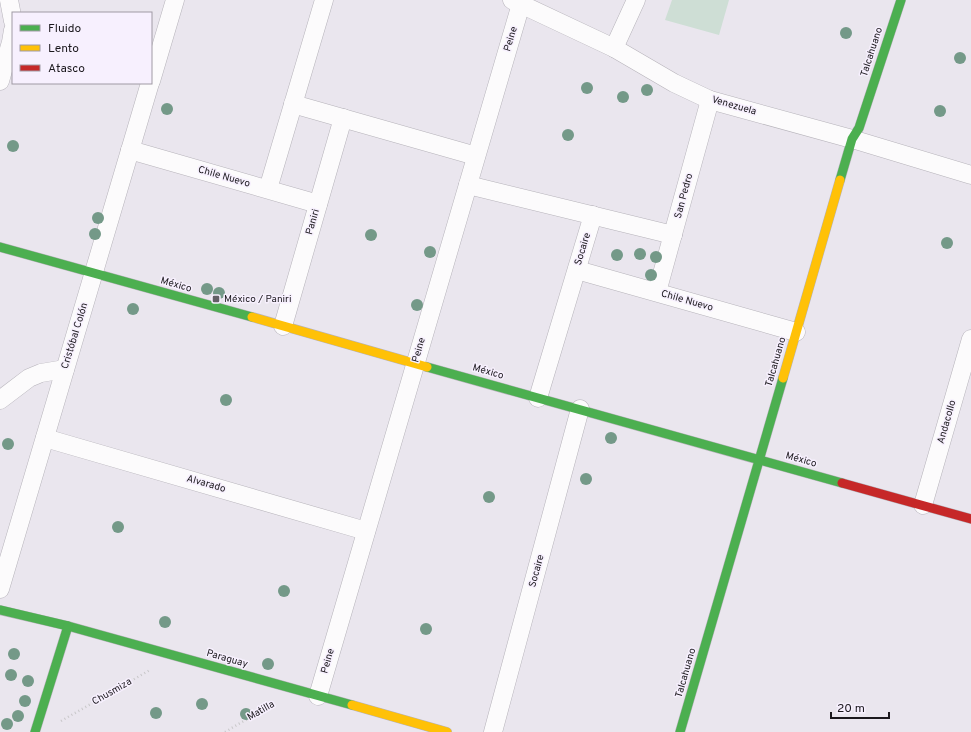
<svg xmlns="http://www.w3.org/2000/svg" width="971" height="732" viewBox="0 0 971 732" font-family="Overpass,sans-serif">
<style>
.green{fill:#ceded5}
.lines{fill:none;stroke-linecap:round;stroke-linejoin:round}
.street-casing{stroke:#b6b3ba;stroke-width:19}
.fast-casing{stroke:#b6b3ba;stroke-width:10}
.slow-casing{stroke:#b6b3ba;stroke-width:10}
.jam-casing{stroke:#b6b3ba;stroke-width:10}
.path{stroke:#c8c7c9;stroke-width:2.5;stroke-dasharray:1 3;stroke-linecap:butt}
.street{stroke:#fcfbfc;stroke-width:18}
.fast{stroke:#4caf50;stroke-width:9}
.slow{stroke:#ffc107;stroke-width:9}
.jam{stroke:#c62828;stroke-width:9}
.tree{fill:#749988}
.poi-dot{fill:#636066;stroke:#f7f0fe;stroke-width:1.5}
.labels{text-anchor:middle;dominant-baseline:central;stroke-width:3;stroke-linejoin:round;paint-order:stroke}
.street-label{font-size:10px;fill:#1b181d;stroke:#f7f0fe}
.poi-label{font-size:10px;fill:#1b181d;stroke:#f7f0fe;text-anchor:start}
</style>
<rect width="100%" height="100%" fill="#eae6ee"/>
<polygon class="green" points="672,0 729,0 719,35 665,20"/>
<g class="lines">
<g class="street-casing">
<g id="street">
<polyline points="9,0 13,21"/>
<polyline points="512,0 614,48 674,83 710,100 852,139 971,175"/>
<polyline points="614,48 636,0"/>
<polyline points="0,81 11,42 13,30"/>
<polyline points="151,81 175,0"/>
<polyline points="293,104 476,156"/>
<polyline points="130,150 318,204"/>
<polyline points="468,185 673,235"/>
<polyline points="268,189 324,0"/>
<polyline points="577,270 796,332"/>
<polyline points="657,292 710,100"/>
<polyline points="283,326 343,118"/>
<polyline points="538,398 593,215"/>
<polyline points="0,400 29,378 41,373 65,369"/>
<polyline points="45,438 366,531"/>
<polyline points="923,505 971,339"/>
<polyline points="0,589 150,83"/>
<polyline points="318,696 521,4"/>
<polyline points="493,732 580,409"/>
</g>
</g>
<g class="fast-casing">
<g id="fast">
<polyline points="840,180 852,139 859,128 901,0"/>
<polyline points="0,247 252,317"/>
<polyline points="427,367 842,483"/>
<polyline points="0,610 68,626 352,705"/>
<polyline points="35,732 68,626"/>
<polyline points="680,732 783,378"/>
</g>
</g>
<g class="slow-casing">
<g id="slow">
<polyline points="252,317 427,367"/>
<polyline points="783,378 840,180"/>
<polyline points="352,705 447,732"/>
</g>
</g>
<g class="jam-casing">
<polyline id="jam" points="842,483 971,519"/>
</g>
<g class="path">
<polyline points="61,721 150,670"/>
<polyline points="225,732 271,705"/>
</g>
<use href="#street" class="street"/>
<use href="#fast" class="fast"/>
<use href="#slow" class="slow"/>
<use href="#jam" class="jam"/>
</g>
<g class="tree">
<circle cx="846" cy="33" r="6"/>
<circle cx="960" cy="58" r="6"/>
<circle cx="587" cy="88" r="6"/>
<circle cx="647" cy="90" r="6"/>
<circle cx="623" cy="97" r="6"/>
<circle cx="167" cy="109" r="6"/>
<circle cx="940" cy="111" r="6"/>
<circle cx="568" cy="135" r="6"/>
<circle cx="13" cy="146" r="6"/>
<circle cx="98" cy="218" r="6"/>
<circle cx="95" cy="234" r="6"/>
<circle cx="371" cy="235" r="6"/>
<circle cx="947" cy="243" r="6"/>
<circle cx="430" cy="252" r="6"/>
<circle cx="640" cy="254" r="6"/>
<circle cx="617" cy="255" r="6"/>
<circle cx="656" cy="257" r="6"/>
<circle cx="651" cy="275" r="6"/>
<circle cx="207" cy="289" r="6"/>
<circle cx="219" cy="293" r="6"/>
<circle cx="417" cy="305" r="6"/>
<circle cx="133" cy="309" r="6"/>
<circle cx="226" cy="400" r="6"/>
<circle cx="611" cy="438" r="6"/>
<circle cx="8" cy="444" r="6"/>
<circle cx="586" cy="479" r="6"/>
<circle cx="489" cy="497" r="6"/>
<circle cx="118" cy="527" r="6"/>
<circle cx="284" cy="591" r="6"/>
<circle cx="165" cy="622" r="6"/>
<circle cx="426" cy="629" r="6"/>
<circle cx="14" cy="654" r="6"/>
<circle cx="268" cy="664" r="6"/>
<circle cx="11" cy="675" r="6"/>
<circle cx="28" cy="681" r="6"/>
<circle cx="25" cy="701" r="6"/>
<circle cx="202" cy="704" r="6"/>
<circle cx="156" cy="713" r="6"/>
<circle cx="246" cy="714" r="6"/>
<circle cx="18" cy="716" r="6"/>
<circle cx="7" cy="724" r="6"/>
</g>
<rect class="poi-dot" x="212" y="295" width="8" height="8" rx="2"/>
<g class="labels">
<g class="street-label">
<text transform="translate(511 39) rotate(-73)">Peine</text>
<text transform="translate(872 52) rotate(-72)">Talcahuano</text>
<text transform="translate(734 106) rotate(16)">Venezuela</text>
<text transform="translate(224 177) rotate(16)">Chile Nuevo</text>
<text transform="translate(684 196) rotate(-75)">San Pedro</text>
<text transform="translate(313 222) rotate(-74)">Paniri</text>
<text transform="translate(583 249) rotate(-73)">Socaire</text>
<text transform="translate(176 285) rotate(16)">México</text>
<text transform="translate(687 301) rotate(16)">Chile Nuevo</text>
<text transform="translate(75 336) rotate(-73)">Cristóbal Colón</text>
<text transform="translate(419 350) rotate(-74)">Peine</text>
<text transform="translate(776 362) rotate(-74)">Talcahuano</text>
<text transform="translate(488 372) rotate(16)">México</text>
<text transform="translate(947 422) rotate(-74)">Andacollo</text>
<text transform="translate(801 460) rotate(16)">México</text>
<text transform="translate(206 484) rotate(16)">Alvarado</text>
<text transform="translate(537 571) rotate(-75)">Socaire</text>
<text transform="translate(227 659) rotate(16)">Paraguay</text>
<text transform="translate(328 661) rotate(-74)">Peine</text>
<text transform="translate(686 673) rotate(-74)">Talcahuano</text>
<text transform="translate(112 692) rotate(-30)">Chusmiza</text>
<text transform="translate(261 711) rotate(-30)">Matilla</text>
</g>
<g class="poi-label">
<text x="224" y="299">México / Paniri</text>
</g>
</g>
<rect x="12" y="12" width="140" height="72" fill="#f7f0fe" stroke="#9f9aa4"/>
<rect x="20" y="25" width="20" height="6" fill="#4caf50" stroke="#9f9aa4"/>
<text x="48" y="32" font-size="12" fill="#1b181d">Fluido</text>
<rect x="20" y="45" width="20" height="6" fill="#ffc107" stroke="#9f9aa4"/>
<text x="48" y="52" font-size="12" fill="#1b181d">Lento</text>
<rect x="20" y="65" width="20" height="6" fill="#c62828" stroke="#9f9aa4"/>
<text x="48" y="72" font-size="12" fill="#1b181d">Atasco</text>
<path d="M831 712v6h58v-6" fill="none" stroke="#1b181d" stroke-width="2"/>
<text x="837" y="712" font-size="12" fill="#1b181d" stroke="#f7f0fe" stroke-width="3" paint-order="stroke">20 m</text>
</svg>
